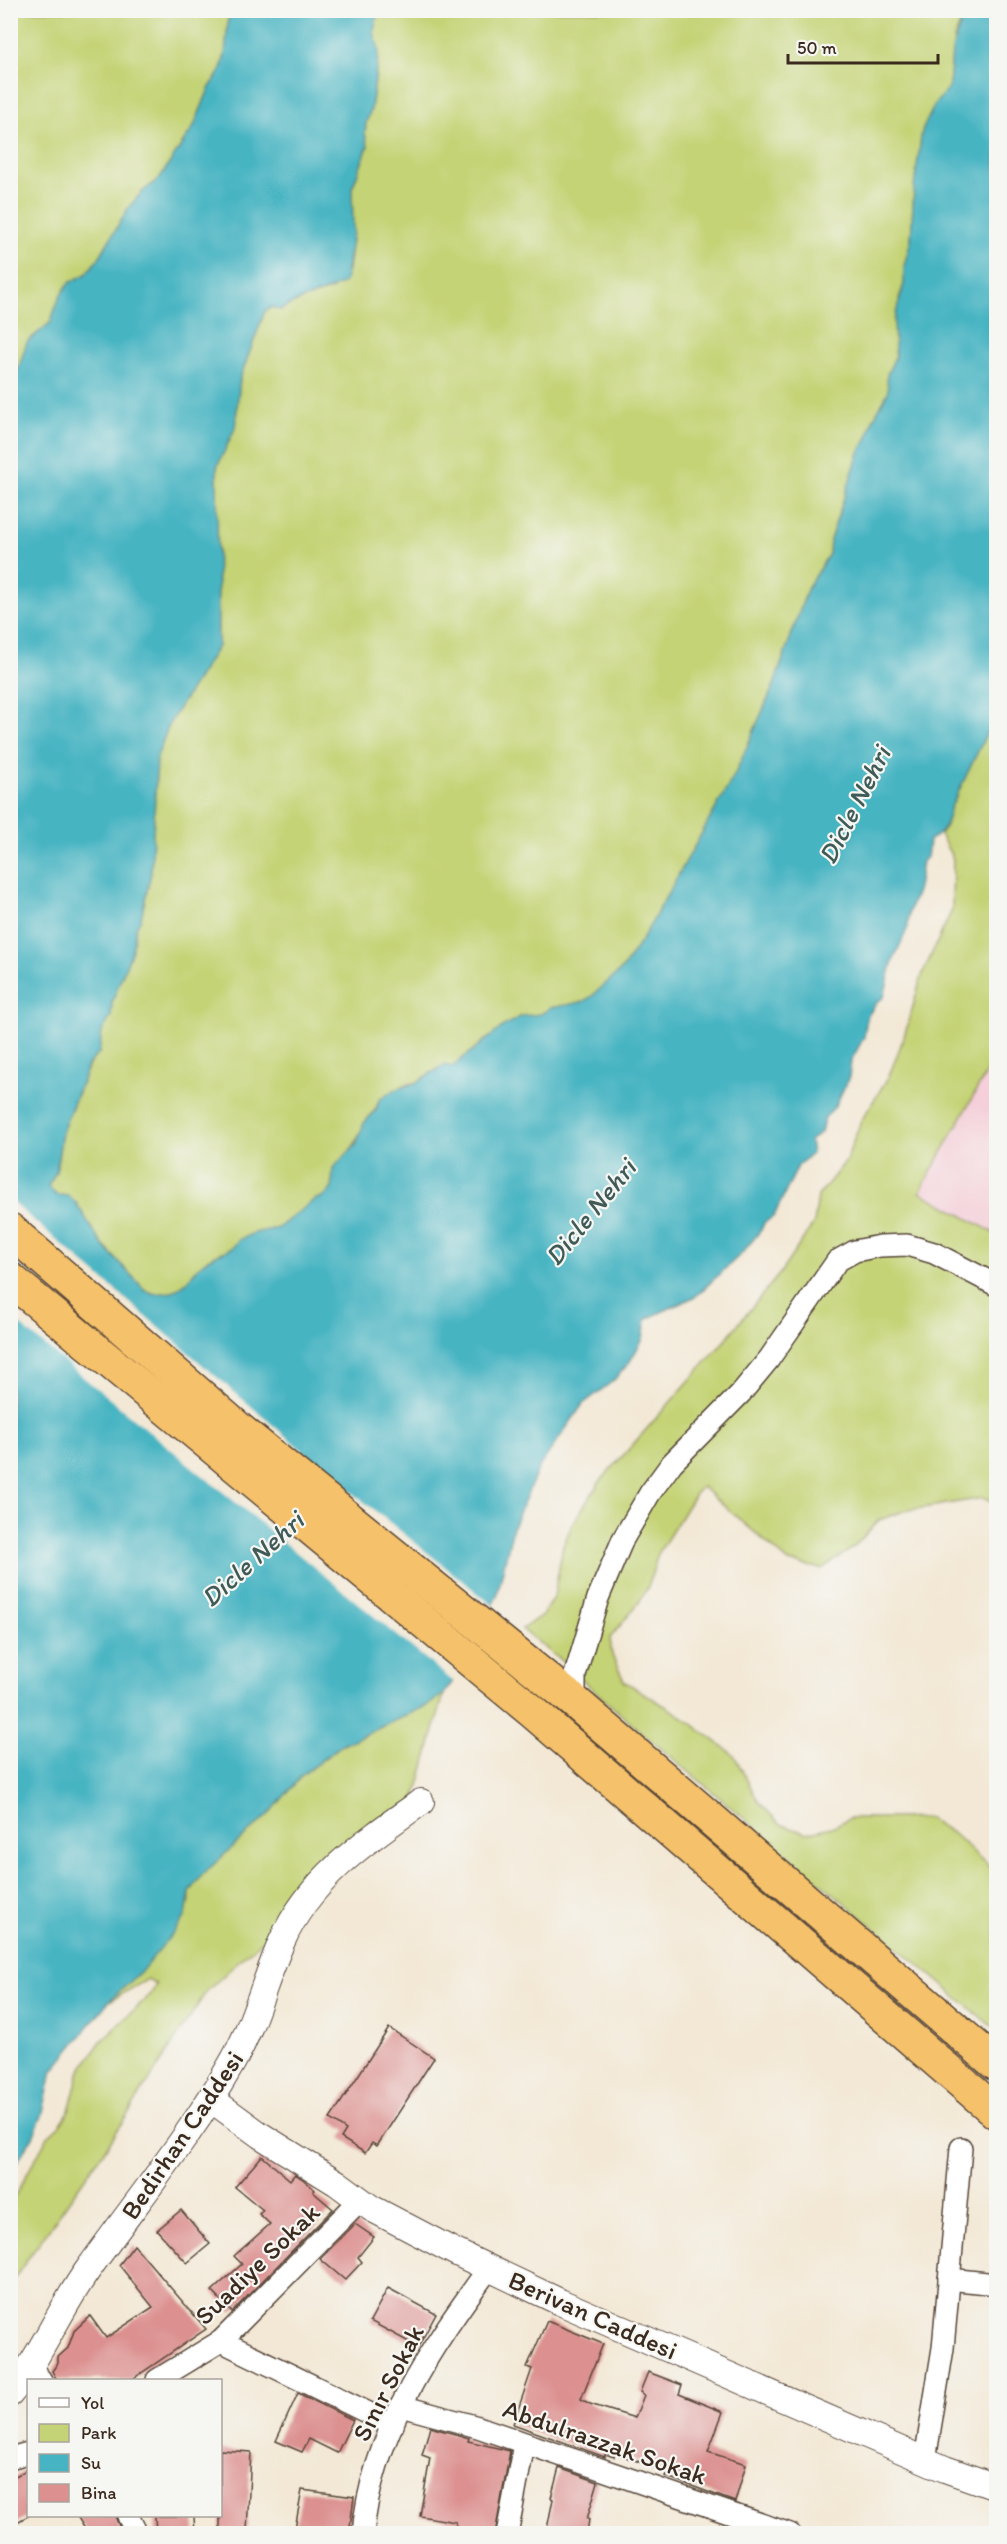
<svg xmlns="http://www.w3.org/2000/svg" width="1007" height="2544" viewBox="0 0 1007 2544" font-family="Itim,sans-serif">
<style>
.built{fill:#f5cfd9}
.green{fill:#c4d375;stroke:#807e4a;stroke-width:1.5}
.water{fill:#46b4c2;stroke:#406f70;stroke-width:1.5}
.pier{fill:#f3e8d5}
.building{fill:#dc9190}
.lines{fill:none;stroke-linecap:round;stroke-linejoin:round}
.minor-casing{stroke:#574639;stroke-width:24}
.tertiary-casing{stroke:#574639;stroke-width:28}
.trunk-casing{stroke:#574639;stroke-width:36}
.minor{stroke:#fff;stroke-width:21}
.tertiary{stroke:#fff;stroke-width:26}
.trunk{stroke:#f5c16b;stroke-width:33}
.labels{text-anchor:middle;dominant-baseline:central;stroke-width:4.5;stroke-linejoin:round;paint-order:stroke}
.street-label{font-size:26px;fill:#3b2a1e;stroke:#f6f6f2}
.water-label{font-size:27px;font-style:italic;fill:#3f5a57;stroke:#f6f6f2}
</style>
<rect width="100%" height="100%" fill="#f6f6f2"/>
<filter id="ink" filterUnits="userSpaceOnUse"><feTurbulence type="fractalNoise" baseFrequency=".0167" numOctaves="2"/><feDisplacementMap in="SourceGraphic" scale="12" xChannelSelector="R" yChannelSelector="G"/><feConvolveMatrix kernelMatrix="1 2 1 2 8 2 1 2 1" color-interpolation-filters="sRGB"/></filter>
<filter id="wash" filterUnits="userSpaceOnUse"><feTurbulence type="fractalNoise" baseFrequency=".008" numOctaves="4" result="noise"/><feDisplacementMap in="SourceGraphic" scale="24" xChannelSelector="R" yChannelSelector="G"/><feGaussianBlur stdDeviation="1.35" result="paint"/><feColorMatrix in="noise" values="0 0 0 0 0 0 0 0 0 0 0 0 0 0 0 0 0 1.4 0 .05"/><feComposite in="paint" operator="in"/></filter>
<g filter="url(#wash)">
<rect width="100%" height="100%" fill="#f3e8d5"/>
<polygon class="built" points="996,1055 996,1234 920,1192"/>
<g class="green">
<polygon points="11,11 229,11 225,55 221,70 209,89 193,128 159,179 142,192 129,207 99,258 86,274 69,283 60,296 50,323 27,342 11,395"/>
<path d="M378 11H963L961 22 954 38 949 87 922 131 914 187 911 240 904 266V284L899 298 895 357 887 375 888 392 873 420 867 440 860 450 830 540 829 554 808 587 774 685 735 774 643 938 623 968 591 997 582 1002 550 1008 541 1014 533 1015 485 1040 452 1067 430 1073 418 1082 404 1085 379 1100C376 1112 369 1115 364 1125 354 1146 352 1151 333 1168L332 1188 325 1196 314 1200 278 1228 254 1233 240 1239 232 1248 209 1258 198 1267 188 1281 173 1292 155 1294 145 1290 102 1244 76 1203 69 1196 56 1195 48 1186 56 1172 62 1132 90 1063 99 1053 102 1031 111 1016 112 1002 132 950 136 928 141 917 151 873 157 757 169 724 218 646 217 467 235 428 240 378 265 311 271 307 280 310 309 296 333 289 348 272 353 231 352 188 368 147 365 134 366 123 371 109 376 75 374 32Z"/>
<polygon points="996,714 996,1055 920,1192 996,1234 996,1504 983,1498 904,1511 879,1520 854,1547 822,1569 789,1562 702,1487 695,1494 658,1554 648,1587 640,1601 610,1638 612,1655 624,1681 680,1715 734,1755 758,1801 780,1824 806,1833 832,1827 850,1818 928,1818 955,1835 996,1873 996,2030 627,1720 564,1663 522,1629 543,1614 554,1596 563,1545 572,1525 598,1484 720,1346 781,1272 814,1223 818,1196 846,1161 861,1121 889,1076 904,1037 922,975 952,910 953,859 940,834 946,826 950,809"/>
<polygon points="444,1694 413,1807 298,1912 244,1956 206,1992 108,2145 11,2283 11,2203 48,2136 61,2124 69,2111 79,2074 101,2041 151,1994 156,1984 148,1979 108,2002 140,1973 190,1903 190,1892 202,1875 270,1813 302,1775 341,1746 428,1705"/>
</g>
<path class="water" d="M229 11H378L374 32 379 50 371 109 366 123 365 134 368 146 352 188 353 231 345 282C325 294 301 297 280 310L272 307 265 311 240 378 235 428 217 467 218 646 169 724 157 757 151 873 141 918 136 928 132 950 112 1002 111 1016 102 1031 99 1053 89 1063 62 1132 56 1172 48 1186 56 1195 69 1196 76 1203 102 1244 145 1290 155 1294 173 1292 188 1281 198 1267 210 1258 232 1248 240 1239 254 1233 278 1228 314 1200 325 1196 332 1188 333 1168 356 1145 364 1123 376 1110 379 1100 394 1090 418 1082 444 1065 452 1067 505 1025 522 1016 541 1014 550 1008 582 1002 591 997 623 968 643 938 735 774 774 685 808 587 829 554 830 540 860 450 867 440 873 420 888 392 887 375 895 357 894 320 904 284V266L911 240 914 187 922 131 935 104 949 87 952 50 961 22 963 11H996V714L950 809C947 824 944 833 929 840L927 857 922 861 918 888 909 912 908 927 892 963 884 997 877 1002 867 1017 864 1037 851 1061 849 1077 836 1105 824 1119 821 1132 810 1141 812 1154 799 1164 774 1216 764 1223 761 1230 742 1253 696 1296 646 1319 643 1339 629 1363 613 1381 583 1404 539 1467 513 1527 497 1596 453 1681 444 1694 428 1705 340 1746 302 1775 270 1813 202 1875 190 1892 186 1916 173 1933 140 1973 108 2002 52 2072 42 2116 33 2137 11 2171 10 395 27 342 50 323 60 296 69 283 86 274 99 258 129 207 142 192 159 179 193 128 209 89 221 70 225 55Z"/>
<polygon class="pier" points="11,1201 338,1481 495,1607 455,1683 10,1317"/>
<g id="blocks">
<g class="building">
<polygon points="389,2028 434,2058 377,2146 372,2143 365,2153 341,2138 346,2130 330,2119"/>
<polygon points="262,2156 290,2180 295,2174 304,2180 315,2190 313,2192 333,2209 232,2312 212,2291 242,2264 234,2256 270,2224 259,2214 263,2210 235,2187"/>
<polygon points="181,2210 210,2244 187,2263 157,2230"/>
<polygon points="355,2224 374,2237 358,2257 362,2262 345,2280 320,2259"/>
<polygon points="134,2245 206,2329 131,2380 57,2380 52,2371 58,2363 58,2357 68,2348 74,2331 90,2316 106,2338 153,2307 119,2265"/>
<polygon points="388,2288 436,2314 418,2347 370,2321"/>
<polygon points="547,2321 603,2344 581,2399 590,2404 635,2418 644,2395 640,2392 648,2372 682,2385 679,2394 723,2412 708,2452 746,2464 735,2502 665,2476 667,2472 615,2453 614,2457 605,2454 605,2457 513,2424 532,2369 527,2367"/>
<polygon points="298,2393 353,2420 337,2453 309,2439 302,2452 276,2441"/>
<polygon points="430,2427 469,2438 468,2441 510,2451 495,2534 455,2530 456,2522 420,2516 430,2458 422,2455"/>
<polygon points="220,2450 251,2452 247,2531 220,2530"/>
<polygon points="559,2468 598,2482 587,2519 589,2519 587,2534 546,2534 553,2499 551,2498"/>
<polygon points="28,2469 28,2516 10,2526 10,2479"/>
<polygon points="302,2490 354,2497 349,2534 294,2534"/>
<polygon points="77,2516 115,2516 122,2534 88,2534"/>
<polygon points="155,2516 194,2516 195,2534 156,2534"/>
</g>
</g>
</g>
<g filter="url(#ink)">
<use href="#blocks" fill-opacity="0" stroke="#574639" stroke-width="1.5"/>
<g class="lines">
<g class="minor-casing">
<g id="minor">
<polyline points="575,1702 575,1675 598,1598 623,1539 650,1493 672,1463 741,1393 769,1359 837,1261 855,1251 880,1246 907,1245 934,1253 996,1285"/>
<polyline points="949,2279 996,2284"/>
<polyline points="221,2341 393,2425"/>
<polyline points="29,2366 41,2380"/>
<polyline points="157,2380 221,2341 360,2200"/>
<polyline points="401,2406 478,2427 790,2534"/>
<polyline points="10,2458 28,2453"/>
<polyline points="925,2460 943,2348 961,2148"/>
<polyline points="128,2516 137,2534"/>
<path d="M363 2534C371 2434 432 2346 489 2268"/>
<polyline points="507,2534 524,2444"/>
</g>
</g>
<g class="tertiary-casing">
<g id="tertiary">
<polyline points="211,2099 260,2135 337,2183 371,2208 455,2252 560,2302 945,2469 996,2487"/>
<path d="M10 2394C41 2357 59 2310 87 2271 136 2202 190 2137 232 2063 254 2025 264 1982 282 1941 310 1878 367 1840 421 1802"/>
</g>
</g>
<g class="trunk-casing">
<g id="trunk">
<polyline points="10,1230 241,1431 575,1702 996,2064"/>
<polyline points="10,1279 533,1712 996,2112"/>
</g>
</g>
<use href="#minor" class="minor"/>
<use href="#tertiary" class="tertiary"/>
<use href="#trunk" class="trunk"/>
</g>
</g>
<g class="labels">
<g class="street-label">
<text transform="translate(182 2135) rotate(-56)">Bedirhan Caddesi</text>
<text transform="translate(257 2264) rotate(-44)">Suadiye Sokak</text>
<text transform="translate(593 2315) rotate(24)">Berivan Caddesi</text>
<text transform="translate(388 2383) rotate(-63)">Sınır Sokak</text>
<text transform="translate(605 2442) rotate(19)">Abdulrazzak Sokak</text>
</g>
<g class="water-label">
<text transform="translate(854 805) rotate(-63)">Dicle Nehri</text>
<text transform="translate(590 1212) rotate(-51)">Dicle Nehri</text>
<text transform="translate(252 1559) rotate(-42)">Dicle Nehri</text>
</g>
</g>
<rect width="1007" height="2544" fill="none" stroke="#f6f6f2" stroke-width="36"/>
<rect x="27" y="2379" width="195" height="138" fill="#f6f6f2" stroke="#aba49d" stroke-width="1.5"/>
<rect x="39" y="2398" width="30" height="9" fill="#ffffff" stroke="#aba49d" stroke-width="1.5"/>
<text x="81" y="2409" font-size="18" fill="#3b2a1e">Yol</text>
<rect x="39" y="2424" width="30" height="18" fill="#c4d375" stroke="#aba49d" stroke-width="1.5"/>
<text x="81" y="2439" font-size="18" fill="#3b2a1e">Park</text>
<rect x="39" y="2454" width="30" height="18" fill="#46b4c2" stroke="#aba49d" stroke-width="1.5"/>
<text x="81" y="2469" font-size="18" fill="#3b2a1e">Su</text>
<rect x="39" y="2484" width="30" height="18" fill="#dc9190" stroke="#aba49d" stroke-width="1.5"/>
<text x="81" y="2499" font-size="18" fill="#3b2a1e">Bina</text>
<path d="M788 54v9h150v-9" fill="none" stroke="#3b2a1e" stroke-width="3"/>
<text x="797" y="54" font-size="18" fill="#3b2a1e" stroke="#f6f6f2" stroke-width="4.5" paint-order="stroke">50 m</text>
</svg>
